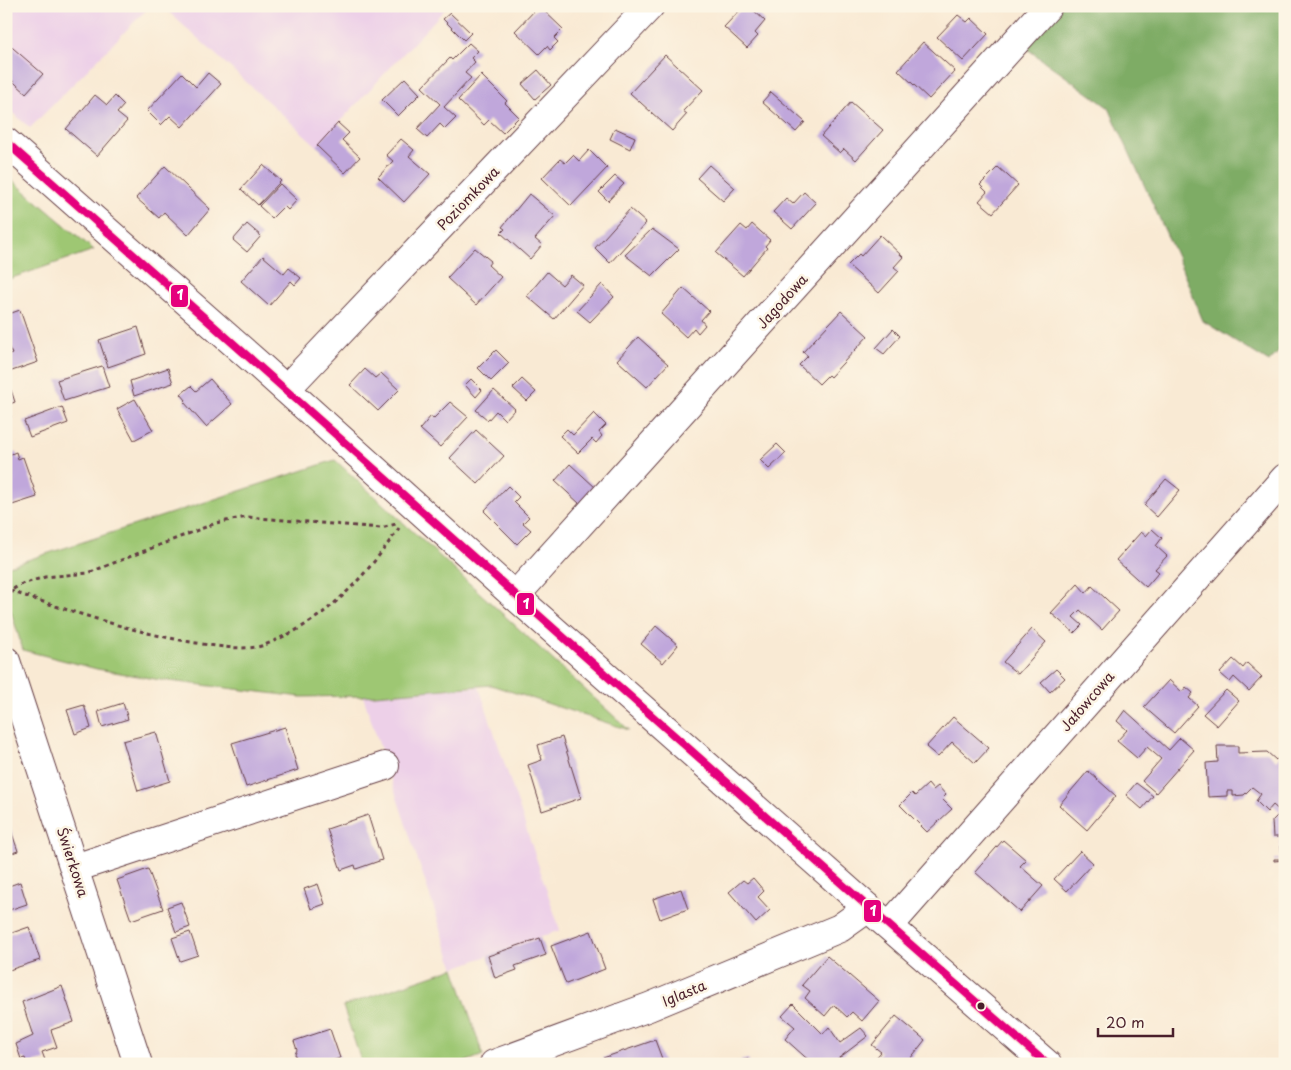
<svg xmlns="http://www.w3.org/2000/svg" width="1291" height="1070" viewBox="0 0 1291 1070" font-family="'Playpen Sans',sans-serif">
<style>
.built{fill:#edd0e8}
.green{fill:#9ec773;stroke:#74734f}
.forest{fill:#7eac65;stroke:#646648}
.building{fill:#c0a7db}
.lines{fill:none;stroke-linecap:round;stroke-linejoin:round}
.minor-casing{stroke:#643d44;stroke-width:30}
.path{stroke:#643d44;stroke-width:3;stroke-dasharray:4 4;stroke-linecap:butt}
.minor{stroke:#fff;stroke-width:28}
.bus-1-casing{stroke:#fcf5e5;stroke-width:11}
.bus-1{stroke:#e5007d;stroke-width:8}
.bus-dot{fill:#4a1f2b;stroke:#fcf5e5;stroke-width:2}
.labels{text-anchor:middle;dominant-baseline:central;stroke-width:5;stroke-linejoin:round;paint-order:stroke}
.street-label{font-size:14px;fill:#4a1f2b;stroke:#fcf5e5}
.line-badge{stroke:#fcf5e5;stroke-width:2}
.badge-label{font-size:14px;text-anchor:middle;font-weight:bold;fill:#fff}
</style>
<rect width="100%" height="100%" fill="#fcf5e5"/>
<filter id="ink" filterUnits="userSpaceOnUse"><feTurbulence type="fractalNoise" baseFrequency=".02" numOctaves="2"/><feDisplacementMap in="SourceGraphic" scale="10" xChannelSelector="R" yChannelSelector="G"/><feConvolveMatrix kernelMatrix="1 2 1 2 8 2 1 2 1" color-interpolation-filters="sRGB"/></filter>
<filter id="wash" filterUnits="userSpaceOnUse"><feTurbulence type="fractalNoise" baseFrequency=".0096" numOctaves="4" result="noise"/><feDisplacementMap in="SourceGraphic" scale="20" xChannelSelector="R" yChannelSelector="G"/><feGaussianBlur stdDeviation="1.12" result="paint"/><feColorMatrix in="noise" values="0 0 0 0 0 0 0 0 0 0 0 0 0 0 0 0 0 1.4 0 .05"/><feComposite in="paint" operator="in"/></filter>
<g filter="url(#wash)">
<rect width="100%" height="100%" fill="#f9ead4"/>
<g class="built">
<polygon points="6,6 150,6 30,128 6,107"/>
<polygon points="162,6 448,6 317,146"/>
<polygon points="479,687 560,930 454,968 363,696"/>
</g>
<g class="green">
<polygon points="6,175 94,250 6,280"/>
<polygon points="335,460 629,730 491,685 363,696 301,697 161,680 97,669 23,650 6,595 6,567"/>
<polygon points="454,968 483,1055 460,1064 362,1064 343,1006"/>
</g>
<polygon class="forest" points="1062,6 1285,6 1285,345 1269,362 1203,321 1177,257 1109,108 1026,48"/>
<g id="blocks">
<g class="building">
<polygon points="539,6 563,29 554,38 558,42 550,50 547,46 539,54 515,31"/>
<polygon points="744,6 749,6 765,21 755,33 758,36 747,48 724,27"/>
<polygon points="450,13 471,33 464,40 443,19"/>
<polygon points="958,15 967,22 971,18 988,34 963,61 937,37"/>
<polygon points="6,42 43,74 26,93 6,75"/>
<polygon points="923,42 955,71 929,99 898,70"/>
<polygon points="469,43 478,51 471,58 475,62 465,73 471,78 444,107 456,118 445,129 440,124 427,138 417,129 440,104 422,87 450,58 452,60"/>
<polygon points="665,55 703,90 683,111 687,114 672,131 630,93"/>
<polygon points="538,70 551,85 535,99 522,84"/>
<polygon points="182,73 196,87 208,73 221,84 182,127 170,116 161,125 147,111"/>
<polygon points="481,75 507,101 505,103 519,117 503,133 489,120 484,125 458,100"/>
<polygon points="405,78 420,94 398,116 382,100"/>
<polygon points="771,92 805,122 796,132 762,102"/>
<polygon points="95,95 107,105 115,96 124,105 117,113 127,121 97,156 66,129"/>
<polygon points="851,102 883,130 856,160 844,149 840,153 821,136"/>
<polygon points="338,123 349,133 342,140 360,157 345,173 317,146"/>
<polygon points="615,128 635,137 630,149 610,139"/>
<polygon points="401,139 414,150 409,156 430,174 404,202 378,177 393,161 386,155"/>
<polygon points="589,150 607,168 571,206 542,178 560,159 565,163 573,155 579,161"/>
<polygon points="263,165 281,181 258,205 241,189"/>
<polygon points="709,165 735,188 723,201 697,178"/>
<polygon points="165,166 210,209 188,235 164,212 159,218 136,198"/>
<polygon points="998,167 1018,185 993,213 979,201 987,192 980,185"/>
<polygon points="615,176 624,184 608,201 599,192"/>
<polygon points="280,184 297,200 288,210 284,206 272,218 259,206"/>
<polygon points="804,192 816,203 792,229 773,212 786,198 793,204"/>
<polygon points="529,194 555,216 535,239 542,245 530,259 501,233 505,229 502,227"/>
<polygon points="630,209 646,223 610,263 595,248"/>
<polygon points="247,224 261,236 247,252 233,240"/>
<polygon points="752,224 770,240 765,246 767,248 743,276 716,253 741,225 747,230"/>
<polygon points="652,229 679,249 652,276 625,255"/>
<polygon points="880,235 903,257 894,267 899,271 879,293 848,265 859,254 861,256"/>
<polygon points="475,248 491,261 488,265 501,277 476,305 447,278"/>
<polygon points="263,256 284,274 289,268 301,278 295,285 291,281 269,306 241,281"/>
<polygon points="547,272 562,285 571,275 583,285 554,319 527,296"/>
<polygon points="602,284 614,297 590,322 577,311"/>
<polygon points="683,288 709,311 701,320 705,325 698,333 694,328 686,337 661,314"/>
<polygon points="20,310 38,362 6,373 6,356 12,354 6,342 6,315"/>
<polygon points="841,311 868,336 830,377 828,375 819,384 799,365 808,356 803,352"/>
<polygon points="138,327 146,354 108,367 99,340"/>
<polygon points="893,329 900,336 884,354 876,348"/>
<polygon points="638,337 668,364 647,387 617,360"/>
<polygon points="496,350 509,363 491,381 478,368"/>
<polygon points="102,366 109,387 64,401 57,380"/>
<polygon points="168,368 173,383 134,396 130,381"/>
<polygon points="365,369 375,378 381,373 399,390 378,411 350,385"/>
<polygon points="210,379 232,404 206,427 184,402 186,400 181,394 191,386 196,391"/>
<polygon points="471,379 482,390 476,397 465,385"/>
<polygon points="522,379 536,392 527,401 513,388"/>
<polygon points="11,390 15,402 7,405 11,417 6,419 6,392"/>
<polygon points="494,390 515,409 505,420 496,411 488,420 476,410"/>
<polygon points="135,399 153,430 134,440 117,409"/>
<polygon points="450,402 468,417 440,447 420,429 431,416 433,419"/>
<polygon points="62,407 68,423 30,437 24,421"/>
<polygon points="594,413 606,425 599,432 602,436 596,443 592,439 578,453 560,436 567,429 573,435"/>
<polygon points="476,430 504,456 478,484 450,458"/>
<polygon points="777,444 786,453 769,469 760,460"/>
<polygon points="16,452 18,459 23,457 37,497 6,507 6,456"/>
<polygon points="570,464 596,488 580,504 555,481"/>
<polygon points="1166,479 1180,490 1157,517 1144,505"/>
<polygon points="508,486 519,497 514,502 529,517 523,523 531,530 517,544 484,511"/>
<polygon points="1152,529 1162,538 1156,546 1167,556 1155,569 1159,572 1146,587 1116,560 1141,532 1146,536"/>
<polygon points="1078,584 1086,593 1092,586 1119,611 1102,630 1080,610 1073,617 1082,625 1074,633 1051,613"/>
<polygon points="656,626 678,645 663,663 641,644"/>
<polygon points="1032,629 1046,642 1018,674 1003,662"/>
<polygon points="1233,659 1243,668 1247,663 1262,677 1249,691 1234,677 1230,682 1220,673"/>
<polygon points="1056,669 1065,678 1050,692 1041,682"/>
<polygon points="1169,680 1182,692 1186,687 1193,693 1189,698 1198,706 1174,733 1144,707"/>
<polygon points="1226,690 1239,701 1217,726 1203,714"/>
<polygon points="123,703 128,719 102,727 98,711"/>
<polygon points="84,705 91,728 75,734 67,710"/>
<polygon points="1125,710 1169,750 1180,738 1194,750 1156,793 1142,781 1161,759 1147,747 1137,758 1117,741 1127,730 1117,721"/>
<polygon points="953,717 989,748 975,763 952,742 938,757 926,747"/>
<polygon points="285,727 298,770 246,787 232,743"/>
<polygon points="156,732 170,781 138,791 123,741"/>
<polygon points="562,737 581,798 542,811 528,765 542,760 538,745"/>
<polygon points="1217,746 1238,746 1238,753 1267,752 1276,760 1280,756 1285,761 1285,860 1274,861 1274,859 1282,859 1280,837 1273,837 1272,821 1281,812 1273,805 1267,812 1256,801 1261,794 1252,787 1244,795 1233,796 1233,791 1227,791 1227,796 1208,797 1206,763 1218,762"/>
<polygon points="1088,771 1116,796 1087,830 1059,805"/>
<polygon points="1136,783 1153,796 1142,809 1126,795"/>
<polygon points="928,784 933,790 938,786 946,795 942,799 952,809 927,832 900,805 912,793 915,796"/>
<polygon points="368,815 382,860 356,869 355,865 341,870 327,829"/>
<polygon points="6,816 18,851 6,855"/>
<polygon points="1003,840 1026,860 1020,866 1043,886 1020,912 975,872"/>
<polygon points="1080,851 1093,863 1067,891 1054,879"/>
<polygon points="148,869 163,909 131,920 117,880"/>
<polygon points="753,878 764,891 758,897 770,910 756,923 729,892 743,880 747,883"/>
<polygon points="20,882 27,904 6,911 6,887"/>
<polygon points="318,884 325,904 311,909 304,889"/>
<polygon points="681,889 688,909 660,919 653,899"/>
<polygon points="181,902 190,927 176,932 167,907"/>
<polygon points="29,927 40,960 9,970 6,960 6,935"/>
<polygon points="591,931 605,969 566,984 551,946"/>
<polygon points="190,932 198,955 180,961 172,938"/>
<polygon points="540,938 546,955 515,966 517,970 495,978 488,956"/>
<polygon points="827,956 879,1001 862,1021 852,1012 847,1017 834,1005 825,1016 805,998 810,991 802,985"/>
<polygon points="62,986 74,1022 51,1030 57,1047 42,1052 45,1060 27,1064 25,1058 21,1059 16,1044 33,1036 22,1002"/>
<polygon points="793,1004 823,1034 829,1027 840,1043 861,1028 868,1036 831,1064 813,1064 785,1039 795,1027 782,1016"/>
<polygon points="896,1016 925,1040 906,1064 879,1064 874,1060 881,1052 872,1045"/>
<polygon points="330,1029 340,1058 324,1064 302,1064 297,1060 295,1054 297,1050 294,1041"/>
<polygon points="655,1040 664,1064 606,1064 603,1058"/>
<polygon points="748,1059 750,1064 733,1064 733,1063"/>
</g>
</g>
</g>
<g filter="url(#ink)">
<use href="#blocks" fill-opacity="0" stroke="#643d44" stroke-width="1"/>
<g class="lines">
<g class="minor-casing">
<g id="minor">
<polyline points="6,142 260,366 515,596 868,908 1047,1064"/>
<polyline points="286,389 650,6"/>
<polyline points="515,596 1048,6"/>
<polyline points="6,661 138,1064"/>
<polyline points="75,868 385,766"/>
<polyline points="890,925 1285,478"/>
<polyline points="494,1064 649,1007 840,928 868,908"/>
</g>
</g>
<g class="path">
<path d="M10 591C68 610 125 630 185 641 208 645 234 650 257 647 264 646 272 642 278 639 330 617 368 573 399 528"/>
<polyline points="6,593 22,584 45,577 88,573 216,523 247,517 381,528 396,524"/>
</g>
<use href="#minor" class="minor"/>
<g class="bus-1-casing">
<path id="bus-1" d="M6 142C354 449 697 759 1047 1064"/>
</g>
<use href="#bus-1" class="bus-1"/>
</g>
</g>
<circle class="bus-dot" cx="981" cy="1006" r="4.5"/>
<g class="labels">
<g class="street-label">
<text transform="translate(468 198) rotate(-46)">Poziomkowa</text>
<text transform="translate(782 301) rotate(-48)">Jagodowa</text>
<text transform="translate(1087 701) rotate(-49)">Jałowcowa</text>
<text transform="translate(73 862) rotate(72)">Świerkowa</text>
<text transform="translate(684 993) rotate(-23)">Iglasta</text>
</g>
</g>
<g class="line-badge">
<rect x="170" y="284" width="19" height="24" rx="5" fill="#e5007d"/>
<rect x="516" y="592" width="19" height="24" rx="5" fill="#e5007d"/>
<rect x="863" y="899" width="19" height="24" rx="5" fill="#e5007d"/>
</g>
<g class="badge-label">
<text x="180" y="300">1</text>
<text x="526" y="609">1</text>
<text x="873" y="916">1</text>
</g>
<rect width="1291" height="1070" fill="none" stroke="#fcf5e5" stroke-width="25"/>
<path d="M1098 1028v8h75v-8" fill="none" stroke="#4a1f2b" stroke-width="2.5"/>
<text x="1106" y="1028" font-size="15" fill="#4a1f2b" stroke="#fcf5e5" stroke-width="4" paint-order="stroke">20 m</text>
</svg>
